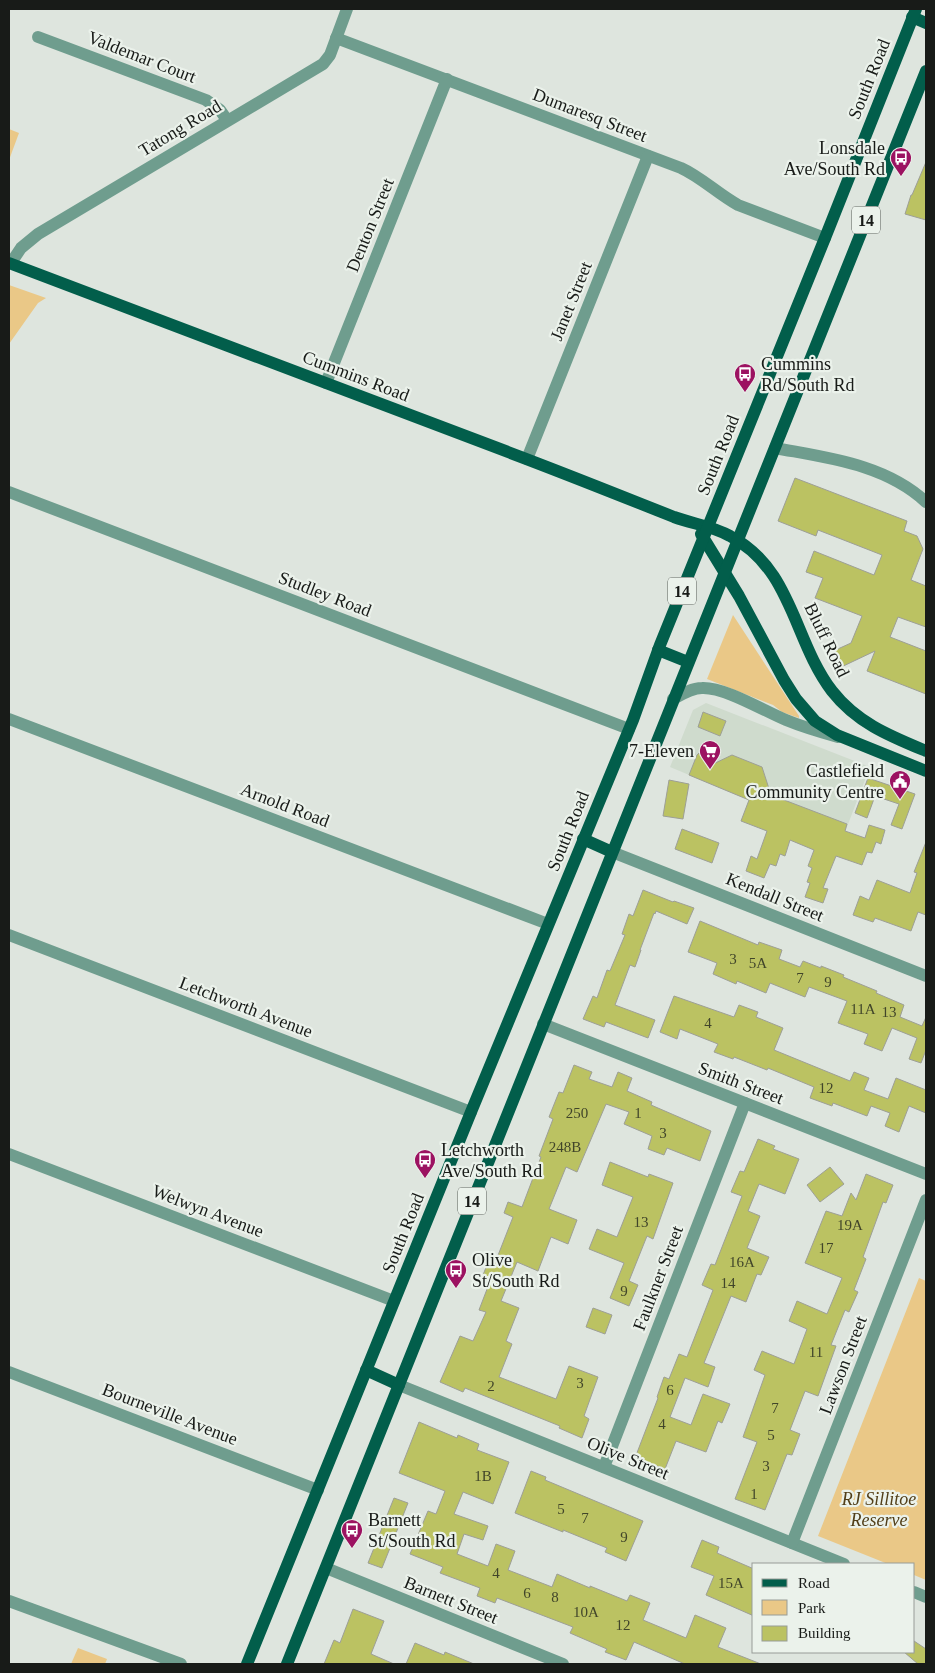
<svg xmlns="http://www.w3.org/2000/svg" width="935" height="1673" viewBox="0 0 935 1673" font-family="'Times New Roman',serif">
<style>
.built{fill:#cfdbcd}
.green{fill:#eac887}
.building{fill:#bbc262;stroke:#9d9f96}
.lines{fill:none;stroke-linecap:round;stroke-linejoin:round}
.minor{stroke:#6f9d8e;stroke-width:12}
.major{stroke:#025e4b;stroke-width:12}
.labels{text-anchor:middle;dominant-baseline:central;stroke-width:4.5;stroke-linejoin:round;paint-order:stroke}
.number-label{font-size:15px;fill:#41452a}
.shield{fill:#ebf2eb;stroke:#575c57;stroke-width:1}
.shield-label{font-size:16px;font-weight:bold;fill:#181b18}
.street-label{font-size:18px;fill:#181b18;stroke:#ebf2eb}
.poi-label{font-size:18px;fill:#181b18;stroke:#ebf2eb;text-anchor:start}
.park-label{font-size:18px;font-style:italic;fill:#523f19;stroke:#ebf2eb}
</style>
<rect width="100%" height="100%" fill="#dee5de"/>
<polygon class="built" points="706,703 870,767 835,858 741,821 749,800 670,767 693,710"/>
<g class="green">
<polygon points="9,129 19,133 9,160"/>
<polygon points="9,285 46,298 38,303 9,344"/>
<polygon points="733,615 799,716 799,718 782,712 773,705 707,679"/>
<polygon points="919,1278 926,1281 926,1580 914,1575 914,1564 888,1564 818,1536"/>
<polygon points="78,1648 107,1659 105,1664 71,1664"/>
</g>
<g class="building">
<polygon points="926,162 926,220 905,214 911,195 912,195"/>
<polygon points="795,478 907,521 904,531 917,536 923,549 911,580 926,586 926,627 898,617 890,637 926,651 926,694 867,671 875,651 837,669 829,653 851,643 862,616 815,598 823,578 806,572 814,551 874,575 882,555 818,530 816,536 778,521"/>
<polygon points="703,712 726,721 720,736 698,727"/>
<polygon points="701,751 713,756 709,766 732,755 762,767 771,795 847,824 845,831 865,838 869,825 885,830 881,844 876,842 872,853 867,852 862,865 836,856 823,888 828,889 823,903 805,897 810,883 807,882 812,868 808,866 814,850 790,840 785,856 780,854 776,866 770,864 764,878 746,871 751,856 757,859 767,831 741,821 749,800 689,775 697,755"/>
<polygon points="868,778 915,794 902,829 891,825 899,804 875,796 867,818 855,813"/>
<polygon points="669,780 689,784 683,819 663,816"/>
<polygon points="682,829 719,843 712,863 675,849"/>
<polygon points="926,842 926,915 918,912 911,931 875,918 873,922 853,915 860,896 869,900 877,880 910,893 917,873 914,872"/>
<polygon points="643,890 673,902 674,901 694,908 687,924 656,911 655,914 654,913 640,950 641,950 635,967 630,965 615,1005 655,1020 648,1038 606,1022 604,1027 583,1019 593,996 597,998 607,970 610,971 625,935 622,934 629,914 633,916"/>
<polygon points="700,921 758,945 759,942 782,950 779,959 800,967 803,961 821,968 821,966 844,975 843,977 877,991 876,993 904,1005 900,1017 922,1026 926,1017 926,1050 921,1063 909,1059 917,1038 892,1028 882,1051 864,1044 868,1034 838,1023 847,1001 809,987 805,997 770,983 766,993 737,981 736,984 713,974 717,963 688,952"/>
<polygon points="674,996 734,1017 739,1005 758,1012 756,1017 783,1028 774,1050 850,1081 854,1072 869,1078 864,1090 888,1099 896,1078 926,1090 926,1113 909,1106 899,1132 885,1126 890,1113 871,1106 867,1116 833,1103 832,1106 810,1098 814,1087 768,1068 767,1070 734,1057 733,1059 714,1052 718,1044 680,1029 677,1039 660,1032"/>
<polygon points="574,1065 592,1072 589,1079 612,1087 618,1072 632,1078 627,1091 652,1102 651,1105 711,1131 700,1161 667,1148 664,1155 648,1149 652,1136 624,1124 629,1112 606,1104 577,1172 566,1167 549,1209 577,1220 568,1244 551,1237 538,1271 517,1262 501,1301 519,1308 506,1341 512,1344 499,1377 556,1399 569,1366 598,1377 584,1416 589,1419 582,1438 559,1428 560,1426 465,1388 463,1392 440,1382 460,1336 473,1341 486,1312 479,1310 489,1284 481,1280 489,1260 495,1263 513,1217 504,1213 508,1202 522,1207 541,1157 539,1156 553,1119 549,1117 559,1092 563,1093"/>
<polygon points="758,1139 775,1146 773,1149 799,1159 785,1194 759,1184 748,1211 760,1216 747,1248 769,1257 761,1275 757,1274 746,1302 731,1296 704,1363 715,1367 708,1387 685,1378 670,1417 691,1425 703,1394 730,1404 722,1423 718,1421 706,1452 676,1441 665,1469 635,1458 658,1398 657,1397 664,1377 669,1379 679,1354 687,1357 713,1290 702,1285 711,1264 715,1265 742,1196 731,1192 740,1171 744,1172"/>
<polygon points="610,1162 648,1177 649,1174 673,1183 653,1239 647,1236 629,1281 638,1285 629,1306 610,1298 624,1263 589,1249 597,1229 617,1237 633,1197 602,1185"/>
<polygon points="830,1167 844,1184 820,1202 807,1185"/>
<polygon points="866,1174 893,1185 886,1203 883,1202 863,1257 866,1259 854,1290 858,1292 849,1312 845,1310 831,1345 836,1346 818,1396 805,1391 790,1430 800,1434 792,1455 787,1454 765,1510 735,1499 757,1442 743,1437 765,1375 754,1370 762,1351 794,1364 807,1329 789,1321 797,1301 827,1314 842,1278 805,1263 826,1211 842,1216 851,1193 856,1200"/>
<polygon points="593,1308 612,1315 605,1334 586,1327"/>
<polygon points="419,1422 457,1438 458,1435 479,1444 477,1450 509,1462 493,1504 463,1492 454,1514 488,1526 483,1540 464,1534 457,1554 488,1566 496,1544 515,1551 508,1570 552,1587 557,1574 590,1588 590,1586 627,1601 630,1595 650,1603 643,1620 686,1638 695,1615 726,1628 718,1647 761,1664 685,1664 634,1642 626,1660 605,1652 607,1649 570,1633 573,1627 497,1598 495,1603 477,1596 480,1588 440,1573 443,1567 410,1554 428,1511 436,1514 445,1491 399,1473"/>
<polygon points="531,1471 546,1477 545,1480 643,1521 626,1561 605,1552 607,1548 563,1530 563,1532 515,1513"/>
<polygon points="394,1498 408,1503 382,1568 368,1563"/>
<polygon points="702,1540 719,1547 717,1553 754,1569 754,1616 706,1595 714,1576 691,1567"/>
<polygon points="353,1609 384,1621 371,1654 394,1664 324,1664 334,1640 340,1643"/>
<polygon points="914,1641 926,1649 926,1664 918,1664 904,1652 914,1652"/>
<polygon points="415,1643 444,1655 445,1652 474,1664 406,1664"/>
</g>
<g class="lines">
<g class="minor">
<polyline points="38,37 206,100 220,110 227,120"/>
<path d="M336 38 681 168C701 177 718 194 738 205L825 238"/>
<polyline points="11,263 21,248 38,234 323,64 330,55 347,9"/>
<polyline points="326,383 447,79"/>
<path d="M775 448C828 458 885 464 926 502"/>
<polyline points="527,459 648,156"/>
<polyline points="9,492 629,729"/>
<path d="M673 699C682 694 692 688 702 688 725 687 764 711 786 720 803 727 820 732 838 737"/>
<polyline points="9,719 548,924"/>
<polyline points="612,852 926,976"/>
<polyline points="9,935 471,1112"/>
<polyline points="543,1024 926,1174"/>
<polyline points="9,1154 394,1301"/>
<polyline points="9,1372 318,1490"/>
<polyline points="399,1385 844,1564"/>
<polyline points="604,1467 745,1103"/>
<polyline points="792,1543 926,1200"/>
<polyline points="326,1568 563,1664"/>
<polyline points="914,1592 926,1597"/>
<polyline points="9,1601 181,1664"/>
</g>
<g class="major">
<polyline points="912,17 926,23"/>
<path d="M9 263C175 326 342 389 508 452 564 473 619 495 674 517 693 524 713 526 730 536 793 569 793 640 832 691 857 723 890 736 926 751"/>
<polyline points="701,534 739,596 784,680 796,699 815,721 837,735 926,771"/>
<polyline points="658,650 688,662"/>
<polyline points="583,839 612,852"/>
<polyline points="366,1370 399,1385"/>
<polyline points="247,1664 471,1112 633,720 660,645 825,238 916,9"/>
<polyline points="287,1664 926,71"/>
</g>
</g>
<defs>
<g id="bus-pin" transform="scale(1.125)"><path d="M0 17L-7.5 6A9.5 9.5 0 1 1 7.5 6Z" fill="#9c1261" stroke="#ebf2eb"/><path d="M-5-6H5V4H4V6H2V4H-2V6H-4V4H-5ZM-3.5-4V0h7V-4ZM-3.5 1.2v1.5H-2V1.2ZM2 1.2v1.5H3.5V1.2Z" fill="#fff"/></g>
<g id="supermarket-pin" transform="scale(1.125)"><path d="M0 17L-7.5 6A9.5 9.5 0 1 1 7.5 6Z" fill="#9c1261" stroke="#ebf2eb"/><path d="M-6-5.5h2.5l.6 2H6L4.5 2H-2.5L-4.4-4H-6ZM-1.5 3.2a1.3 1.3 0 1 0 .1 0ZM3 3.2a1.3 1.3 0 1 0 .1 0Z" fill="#fff"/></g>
<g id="civic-pin" transform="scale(1.125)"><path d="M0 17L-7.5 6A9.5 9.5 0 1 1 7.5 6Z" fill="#9c1261" stroke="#ebf2eb"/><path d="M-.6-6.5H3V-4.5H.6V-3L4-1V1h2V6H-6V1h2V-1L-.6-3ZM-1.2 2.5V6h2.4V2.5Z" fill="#fff"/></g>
</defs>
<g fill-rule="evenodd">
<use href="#bus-pin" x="901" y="158"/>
<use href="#bus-pin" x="745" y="374"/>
<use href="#supermarket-pin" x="710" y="751"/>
<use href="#civic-pin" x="900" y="781"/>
<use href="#bus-pin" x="425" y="1160"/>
<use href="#bus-pin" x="456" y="1270"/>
<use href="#bus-pin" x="352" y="1530"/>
</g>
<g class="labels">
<g class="number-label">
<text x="733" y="959">3</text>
<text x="758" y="963">5A</text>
<text x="800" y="978">7</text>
<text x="828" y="982">9</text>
<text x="863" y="1009">11A</text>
<text x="889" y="1012">13</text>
<text x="708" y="1023">4</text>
<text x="826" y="1088">12</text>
<text x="577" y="1113">250</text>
<text x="638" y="1113">1</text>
<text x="663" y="1133">3</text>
<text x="565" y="1147">248B</text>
<text x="641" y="1222">13</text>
<text x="850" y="1225">19A</text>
<text x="826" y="1248">17</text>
<text x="742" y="1262">16A</text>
<text x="728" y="1283">14</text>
<text x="624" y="1291">9</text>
<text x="816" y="1352">11</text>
<text x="580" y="1383">3</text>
<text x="491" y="1386">2</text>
<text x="670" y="1390">6</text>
<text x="775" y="1408">7</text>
<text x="662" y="1424">4</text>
<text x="771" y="1435">5</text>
<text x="766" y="1466">3</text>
<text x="483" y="1476">1B</text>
<text x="754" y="1494">1</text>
<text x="561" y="1509">5</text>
<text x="585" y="1518">7</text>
<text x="624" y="1537">9</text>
<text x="496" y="1573">4</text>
<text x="731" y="1583">15A</text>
<text x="527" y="1593">6</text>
<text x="555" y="1597">8</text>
<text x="586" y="1612">10A</text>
<text x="623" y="1625">12</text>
</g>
<g class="shield">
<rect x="852" y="206.5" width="28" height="27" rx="4"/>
<rect x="668" y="577.5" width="28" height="27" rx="4"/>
<rect x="458" y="1187.5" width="28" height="27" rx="4"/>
</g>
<g class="shield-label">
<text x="866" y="220">14</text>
<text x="682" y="591">14</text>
<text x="472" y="1201">14</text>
</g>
<g class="street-label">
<text transform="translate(142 57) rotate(21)">Valdemar Court</text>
<text transform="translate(869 79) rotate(-68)">South Road</text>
<text transform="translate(590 115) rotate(21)">Dumaresq Street</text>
<text transform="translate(180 128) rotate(-31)">Tatong Road</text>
<text transform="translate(370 225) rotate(-68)">Denton Street</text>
<text transform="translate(571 301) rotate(-68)">Janet Street</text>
<text transform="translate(356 376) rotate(21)">Cummins Road</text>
<text transform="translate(718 455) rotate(-68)">South Road</text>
<text transform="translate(325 594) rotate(21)">Studley Road</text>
<text transform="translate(827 640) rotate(64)">Bluff Road</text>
<text transform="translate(285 805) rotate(21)">Arnold Road</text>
<text transform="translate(568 831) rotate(-68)">South Road</text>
<text transform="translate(775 897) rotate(22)">Kendall Street</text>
<text transform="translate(246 1007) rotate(21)">Letchworth Avenue</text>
<text transform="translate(741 1083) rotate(21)">Smith Street</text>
<text transform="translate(208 1211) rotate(21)">Welwyn Avenue</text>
<text transform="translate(403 1233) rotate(-68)">South Road</text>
<text transform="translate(658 1278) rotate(-69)">Faulkner Street</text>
<text transform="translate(843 1365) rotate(-69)">Lawson Street</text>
<text transform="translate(170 1414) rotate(21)">Bourneville Avenue</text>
<text transform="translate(628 1458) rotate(22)">Olive Street</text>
<text transform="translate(451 1600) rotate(22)">Barnett Street</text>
</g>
<g class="poi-label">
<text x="885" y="148" text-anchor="end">Lonsdale<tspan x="885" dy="21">Ave/South Rd</tspan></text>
<text x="761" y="364">Cummins<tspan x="761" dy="21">Rd/South Rd</tspan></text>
<text x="694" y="751" text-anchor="end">7-Eleven</text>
<text x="884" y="771" text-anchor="end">Castlefield<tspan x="884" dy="21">Community Centre</tspan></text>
<text x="441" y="1150">Letchworth<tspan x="441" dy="21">Ave/South Rd</tspan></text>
<text x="472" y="1260">Olive<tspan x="472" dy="21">St/South Rd</tspan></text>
<text x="368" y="1520">Barnett<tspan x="368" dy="21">St/South Rd</tspan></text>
</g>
<g class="park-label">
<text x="879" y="1499">RJ Sillitoe<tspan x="879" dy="21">Reserve</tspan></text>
</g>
</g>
<rect width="935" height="1673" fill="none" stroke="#181b18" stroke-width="20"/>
<rect x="752" y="1563" width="162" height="90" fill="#ebf2eb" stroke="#979c97"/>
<rect x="762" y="1579" width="25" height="8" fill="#025e4b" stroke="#979c97"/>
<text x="798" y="1588" font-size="15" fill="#181b18">Road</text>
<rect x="762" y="1600" width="25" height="15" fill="#eac887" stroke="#979c97"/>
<text x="798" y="1613" font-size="15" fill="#181b18">Park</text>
<rect x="762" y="1626" width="25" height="15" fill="#bbc262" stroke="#979c97"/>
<text x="798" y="1638" font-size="15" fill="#181b18">Building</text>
</svg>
